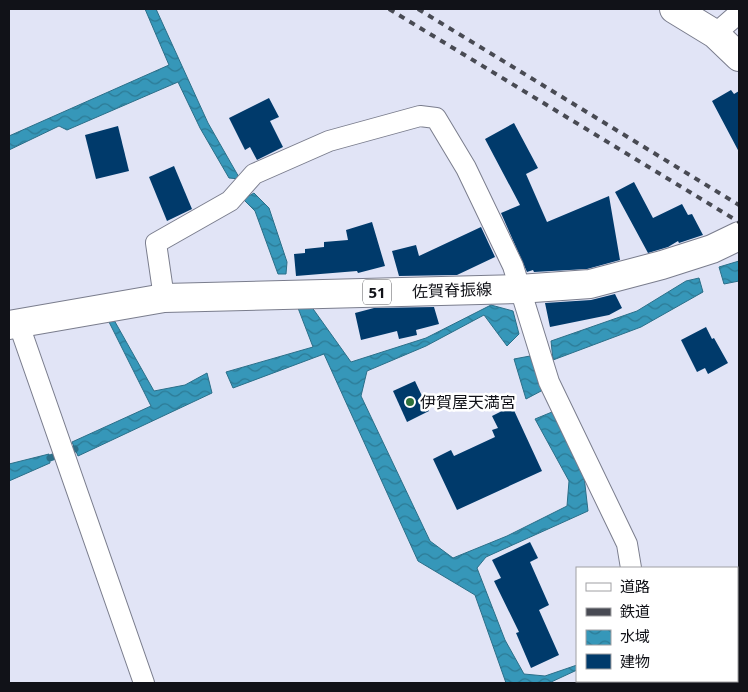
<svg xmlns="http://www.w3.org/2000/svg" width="748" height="692" viewBox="0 0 748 692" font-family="'Open Sans','Noto Sans JP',sans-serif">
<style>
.water{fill:url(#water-waves);stroke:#2b6f89}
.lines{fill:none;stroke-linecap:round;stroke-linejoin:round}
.stream{stroke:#2b6f89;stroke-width:7}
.building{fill:#003a6b}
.minor-casing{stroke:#7a7d8d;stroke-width:22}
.secondary-casing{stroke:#7a7d8d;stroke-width:30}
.primary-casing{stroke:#7a7d8d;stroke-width:30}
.path{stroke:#a2a5b3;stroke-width:3;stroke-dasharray:4 2.5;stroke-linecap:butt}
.minor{stroke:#fff;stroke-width:20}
.secondary{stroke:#fff;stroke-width:28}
.primary{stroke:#fff;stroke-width:28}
.rail{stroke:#484a53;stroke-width:4;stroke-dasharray:6 6;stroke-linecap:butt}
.poi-dot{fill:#2c703b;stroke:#fff;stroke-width:2}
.labels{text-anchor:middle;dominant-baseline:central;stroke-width:5;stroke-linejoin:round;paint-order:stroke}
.shield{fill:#fff;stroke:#58595d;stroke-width:1}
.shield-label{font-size:15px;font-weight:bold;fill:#111218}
.street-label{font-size:16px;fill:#111218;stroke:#fff}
.poi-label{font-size:16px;fill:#111218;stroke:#fff;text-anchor:start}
</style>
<defs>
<pattern id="water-waves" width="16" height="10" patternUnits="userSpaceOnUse" patternTransform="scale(1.25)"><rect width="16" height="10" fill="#3697b9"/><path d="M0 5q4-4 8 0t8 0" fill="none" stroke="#2c7a95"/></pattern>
</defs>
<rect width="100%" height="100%" fill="#e1e4f6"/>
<g class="water">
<polygon points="145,9 156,9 208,123 240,179 229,178 200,128 178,82 67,130 59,126 9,150 9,136 169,65"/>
<polygon points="254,193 269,208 287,262 286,274 278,274 255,211 243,199"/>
<polygon points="739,261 739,281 724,284 719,267"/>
<polygon points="699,278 703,292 641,327 553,360 551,341 637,311 686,281"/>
<polygon points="491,305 513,311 519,334 507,346 484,315 426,346 367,371 361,396 430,541 453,558 507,536 567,506 569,481 535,419 552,412 584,476 588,511 486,557 477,568 505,640 524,674 545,676 577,665 577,670 549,683 506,683 475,595 418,561 324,354 233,388 226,372 313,347 298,308 311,306 351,362 426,338"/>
<polygon points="108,320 114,320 154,391 185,385 207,373 212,393 78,456 72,442 151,406"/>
<polygon points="530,356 543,390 526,399 514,359"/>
<polygon points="49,454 50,463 9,481 9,464"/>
</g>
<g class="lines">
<polyline class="stream" points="50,458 75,449"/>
</g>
<g class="building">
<polygon points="731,90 734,94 739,91 739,152 712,101"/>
<polygon points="269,98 279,117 270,121 283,147 257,160 250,147 245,150 229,118"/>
<polygon points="514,123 538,168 526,174 547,222 609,196 620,260 587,269 534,272 533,270 527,272 501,213 520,205 485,139"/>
<polygon points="118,126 129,171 96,179 85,135"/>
<polygon points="174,166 192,209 167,221 149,177"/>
<polygon points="634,182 653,218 682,204 688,215 692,214 703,235 679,243 678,241 668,247 648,253 615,192"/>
<polygon points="372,222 385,266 358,273 357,271 296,276 294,254 305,253 305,249 324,247 324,242 348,240 346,230"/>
<polygon points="481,227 495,257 457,275 399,276 392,251 416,245 419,256"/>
<polygon points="615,294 622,308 609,315 550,327 545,303 591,300"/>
<polygon points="434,307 439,324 416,330 417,335 399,339 397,331 361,340 355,313 374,308"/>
<polygon points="706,327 712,339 714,338 728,363 708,374 705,368 697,372 681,340"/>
<polygon points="415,381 429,411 407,422 393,391"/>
<polygon points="512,406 542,471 457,510 433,459 451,450 454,456 495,437 492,430 498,428 492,416"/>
<polygon points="530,542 538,558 530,562 549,605 539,610 559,655 531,668 516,633 519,632 494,581 501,578 492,560"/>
</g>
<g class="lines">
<g class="minor-casing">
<g id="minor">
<polyline points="715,34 739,13"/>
<polyline points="164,298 156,243 230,201 254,174 329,141 420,116 436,118 466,168 513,266 549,382 627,544 631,568"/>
<polyline points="18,322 144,683"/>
<polyline points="620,683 620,681"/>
</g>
</g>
<g class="secondary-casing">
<polyline id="secondary" points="674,9 715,34 739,57"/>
</g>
<g class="primary-casing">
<polyline id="primary" points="9,325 164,298 519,289 590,284 662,265 712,249 739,236"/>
</g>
<polyline class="path" points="737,585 739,584"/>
<use href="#minor" class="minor"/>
<use href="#secondary" class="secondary"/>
<use href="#primary" class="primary"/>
<g class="rail">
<polyline points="389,9 739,222"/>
<polyline points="418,9 739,205"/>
</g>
</g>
<circle class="poi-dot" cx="410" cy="402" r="5"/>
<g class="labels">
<rect class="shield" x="363" y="279.5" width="28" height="25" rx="4"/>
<g class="shield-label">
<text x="377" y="292">51</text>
</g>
<g class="street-label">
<text transform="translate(452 290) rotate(-2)">佐賀脊振線</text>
</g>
<g class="poi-label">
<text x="420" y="402">伊賀屋天満宮</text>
</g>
</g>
<rect width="748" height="692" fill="none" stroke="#111218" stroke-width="20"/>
<rect x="576" y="567" width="162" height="115" fill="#ffffff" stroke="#a0a0a3"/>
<rect x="586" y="583" width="25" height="8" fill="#ffffff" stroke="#a0a0a3"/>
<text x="620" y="592" font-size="15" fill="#111218">道路</text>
<rect x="586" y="608" width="25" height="8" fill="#484a53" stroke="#a0a0a3"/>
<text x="620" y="617" font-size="15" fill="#111218">鉄道</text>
<rect x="586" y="630" width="25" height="15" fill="url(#water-waves)" stroke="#a0a0a3"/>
<text x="620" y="642" font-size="15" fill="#111218">水域</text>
<rect x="586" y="654" width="25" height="15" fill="#003a6b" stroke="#a0a0a3"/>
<text x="620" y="667" font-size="15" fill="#111218">建物</text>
</svg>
